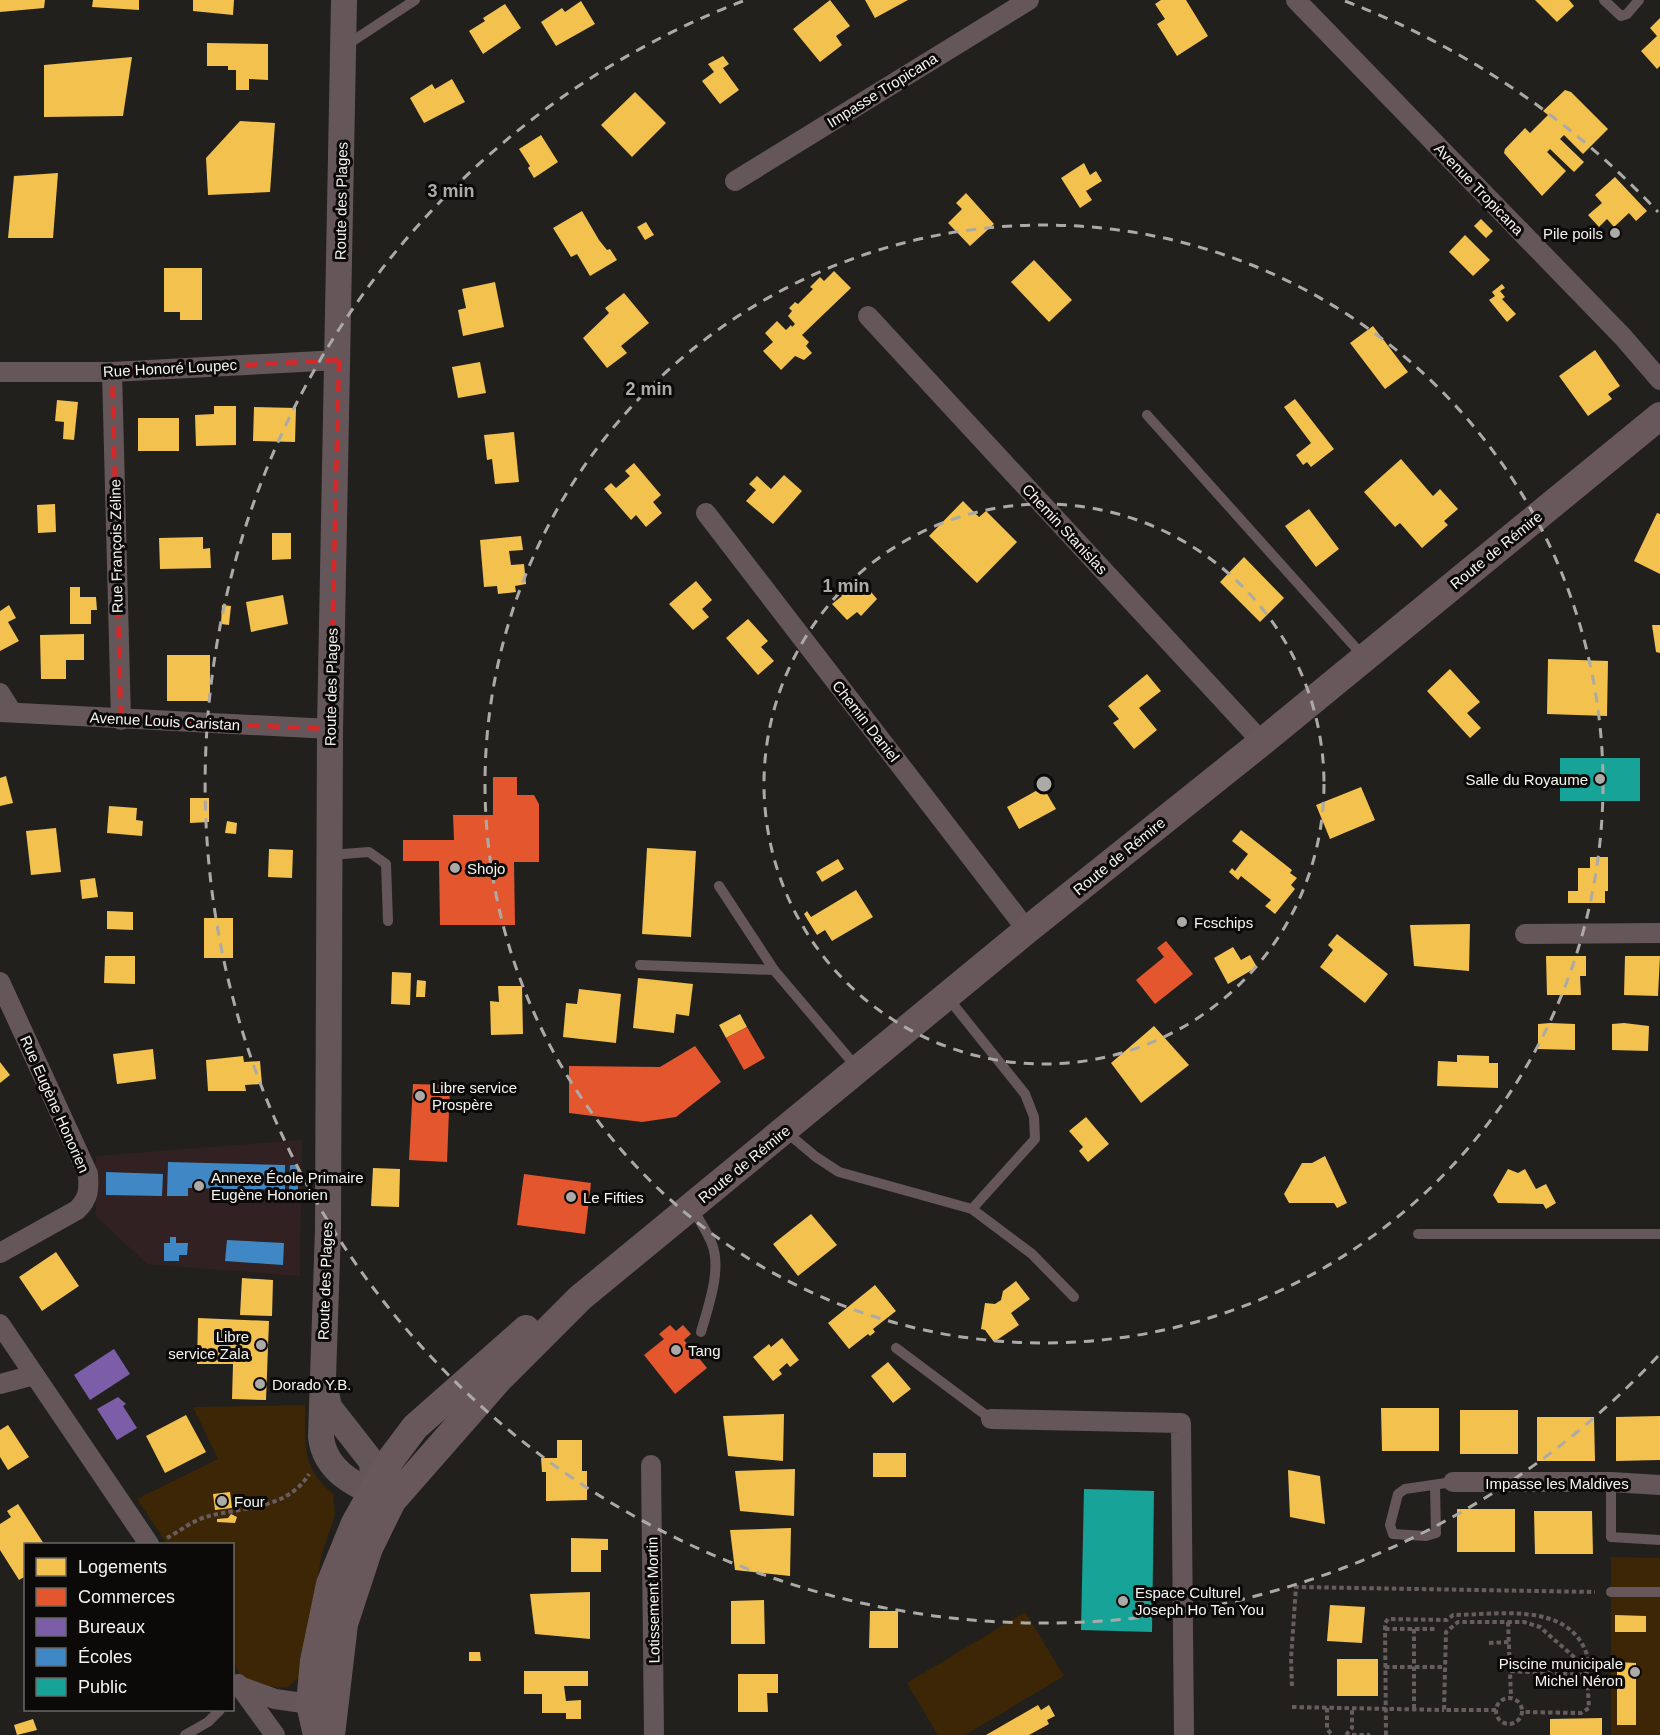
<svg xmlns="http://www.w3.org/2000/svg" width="1660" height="1735" viewBox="0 0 1660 1735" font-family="Arial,sans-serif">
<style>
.education{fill:#322122}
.green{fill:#3c2605}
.homes{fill:#f2c14e}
.shops{fill:#e4572e}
.offices{fill:#7b5ea7}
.schools{fill:#3f88c5}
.public{fill:#17a398}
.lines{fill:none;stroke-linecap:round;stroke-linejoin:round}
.path{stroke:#675c5e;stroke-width:4;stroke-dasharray:4.5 3;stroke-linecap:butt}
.service{stroke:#655759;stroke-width:10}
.minor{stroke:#655759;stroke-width:20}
.tertiary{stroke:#655759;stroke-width:26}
.secondary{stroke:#69585b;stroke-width:28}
.marked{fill:none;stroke:#d62828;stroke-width:4.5;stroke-dasharray:12 8;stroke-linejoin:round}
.ring{fill:none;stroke:#acaaa7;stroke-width:3;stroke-dasharray:10 8}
.poi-dot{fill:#acaaa7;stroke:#0b0a08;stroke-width:2}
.labels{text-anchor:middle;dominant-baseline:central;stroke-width:6;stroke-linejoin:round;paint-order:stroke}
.street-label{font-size:15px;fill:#f6f4f1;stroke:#0b0a08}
.poi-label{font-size:15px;fill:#f6f4f1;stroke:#0b0a08;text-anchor:start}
.centre{fill:#acaaa7;stroke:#0b0a08;stroke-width:3}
.ring-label{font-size:18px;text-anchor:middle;font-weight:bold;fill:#acaaa7;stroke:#0b0a08;stroke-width:6;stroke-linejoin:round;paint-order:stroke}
</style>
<rect width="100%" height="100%" fill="#22201d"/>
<polygon class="education" points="302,1140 300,1276 147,1264 96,1216 96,1156"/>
<g class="green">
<path d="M305 1405C306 1444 300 1467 333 1494L335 1515 322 1553 299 1677 287 1688 261 1686 243 1680 233 1662 232 1544H167L137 1499 218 1459 193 1407Z"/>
<polygon points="1611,1557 1660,1558 1660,1735 1611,1735"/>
<polygon points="1025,1612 1064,1676 965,1735 938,1735 907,1683"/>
</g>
<g class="homes">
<polygon points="0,0 45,0 44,8 0,12"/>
<polygon points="93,0 139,0 139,10 92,7"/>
<polygon points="193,0 234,0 233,15 193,11"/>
<polygon points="830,0 850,26 836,36 842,45 820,62 793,29"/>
<polygon points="865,0 908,0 875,18"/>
<polygon points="1161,0 1186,0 1208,36 1177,56 1157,24 1165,19 1155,4"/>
<polygon points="1535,0 1569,0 1574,6 1557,22"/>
<polygon points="581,1 595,24 556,46 541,22 562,8 565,12"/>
<polygon points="505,4 521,28 483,54 469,31 485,21 483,18"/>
<polygon points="1660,18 1660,66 1657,69 1641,51 1657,36 1650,28"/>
<polygon points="207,43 268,44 268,80 249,79 249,90 236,90 236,70 228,70 228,66 207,66"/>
<polygon points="723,56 729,64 723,68 739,90 720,104 702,81 714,72 708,64"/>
<polygon points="132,57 123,116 44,117 44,65"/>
<polygon points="452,79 465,102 424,123 410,98 432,84 435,89"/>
<polygon points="1565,90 1571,92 1608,129 1583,154 1564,135 1560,139 1584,162 1574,172 1550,149 1547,152 1566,171 1542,196 1504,153 1505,149 1525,128 1530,133 1548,115 1543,111"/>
<polygon points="635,92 666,123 632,157 601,125"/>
<polygon points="240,121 275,123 270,192 208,195 206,158"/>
<polygon points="541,135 558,162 534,178 528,168 530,166 519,149"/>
<polygon points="1084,163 1090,175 1096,171 1102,181 1086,191 1092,200 1080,208 1061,178"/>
<polygon points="58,173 53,238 8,238 14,176"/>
<polygon points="1615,177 1647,211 1636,221 1629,213 1614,227 1607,219 1599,227 1588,215 1602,203 1595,195"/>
<polygon points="966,193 994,224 970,246 948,223 962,209 956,203"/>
<polygon points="582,211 599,240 607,250 610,249 617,260 590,276 577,254 571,257 553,228"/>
<polygon points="1481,219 1493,231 1486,238 1474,226"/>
<polygon points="646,222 654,235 645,240 637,227"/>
<polygon points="1465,235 1490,260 1473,276 1449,252"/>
<polygon points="1034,260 1072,300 1049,322 1011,282"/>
<polygon points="164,268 202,268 202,320 180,320 180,312 164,312"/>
<polygon points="834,271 851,288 802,335 809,342 806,346 812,353 804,360 795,356 781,370 763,351 773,342 765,333 777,321 786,330 791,325 792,327 795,324 788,316 792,311 789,308 795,302 798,304 813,289 810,287 820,277 824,281"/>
<polygon points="495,282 504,327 463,336 458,310 466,308 462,289"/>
<polygon points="1502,284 1505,288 1500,291 1505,297 1502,299 1516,314 1507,322 1489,300 1495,296 1492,292"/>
<polygon points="624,293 649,323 621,346 627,353 607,368 583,338 609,313 605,308"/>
<polygon points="1373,326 1408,372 1385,389 1350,343"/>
<polygon points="1595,350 1620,386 1608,394 1612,399 1588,416 1559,376"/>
<polygon points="480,362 486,393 458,398 452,367"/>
<polygon points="1295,399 1334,449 1311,467 1307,462 1303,465 1296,455 1311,443 1284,407"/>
<polygon points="57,400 78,402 74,440 63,439 64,422 55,421"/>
<polygon points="214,406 236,406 236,445 196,446 195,415 214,414"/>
<polygon points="254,407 296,408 295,442 253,441"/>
<rect x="138" y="418" width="41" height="33"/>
<polygon points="514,432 519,482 495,484 492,459 487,460 484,435"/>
<polygon points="1401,459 1433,496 1440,489 1458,509 1444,521 1448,525 1422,548 1400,523 1395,527 1364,492"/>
<polygon points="634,463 661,495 653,502 662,513 646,527 636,515 631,520 604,489 611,483 616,488 630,476 625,471"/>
<polygon points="784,475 802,491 773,524 746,501 756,490 749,484 757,476 771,489"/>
<polygon points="963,501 979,517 986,511 1017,542 977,583 929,536"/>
<polygon points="55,504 56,532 38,533 37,505"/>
<polygon points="1309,509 1339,549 1316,567 1285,526"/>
<polygon points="1657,513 1660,514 1660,574 1634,561"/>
<polygon points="272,533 291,533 291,559 272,560"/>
<polygon points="521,536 523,550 509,551 511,565 524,564 526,584 515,586 516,592 498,594 497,586 484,587 480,540"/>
<polygon points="203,537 203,549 210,548 211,568 160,569 159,538"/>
<polygon points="1244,557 1284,598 1260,622 1220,582"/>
<polygon points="861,580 877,599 861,616 857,612 847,620 832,604 842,596 837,589 846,582 851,588"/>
<polygon points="696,581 712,600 702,609 709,617 693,630 669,604"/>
<polygon points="70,587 80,587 80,597 96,597 97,610 91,610 91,624 70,624"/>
<polygon points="283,595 288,624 251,632 246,602"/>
<polygon points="9,605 16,618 8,622 19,641 0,651 0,611"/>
<polygon points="222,605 231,606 229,625 221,624"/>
<polygon points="748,619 768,641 761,647 774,661 758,675 726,638"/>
<polygon points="1652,625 1660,625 1660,653 1656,652"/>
<polygon points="84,634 84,660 66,660 66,679 41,679 40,635"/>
<rect x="167" y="655" width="43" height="46"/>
<polygon points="1548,659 1608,661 1607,716 1547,714"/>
<polygon points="1450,669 1480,702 1467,713 1481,728 1470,738 1427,691"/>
<polygon points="1147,674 1161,691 1139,708 1157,730 1134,749 1113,723 1119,719 1108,706"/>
<polygon points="6,776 13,803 0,806 0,778"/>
<polygon points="1043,787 1056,809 1019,829 1007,807"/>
<polygon points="1361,787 1375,820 1330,839 1316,805"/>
<polygon points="190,798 209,798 209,822 190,823"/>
<polygon points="109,806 137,808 136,820 143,821 142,836 107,833"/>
<polygon points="227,821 237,823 236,834 225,833"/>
<polygon points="56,828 61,872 31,875 26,831"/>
<polygon points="1241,830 1292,870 1290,873 1297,878 1291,885 1295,889 1275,914 1265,906 1271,900 1241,876 1238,880 1229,872 1232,868 1235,871 1248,854 1232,841"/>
<polygon points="647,848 696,851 691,937 642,934"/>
<polygon points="269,849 293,850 292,878 268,877"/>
<polygon points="1590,857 1608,857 1608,891 1605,891 1605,903 1568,903 1568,891 1578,891 1578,868 1590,868"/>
<polygon points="838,859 844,869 822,882 816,872"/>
<polygon points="95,878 98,897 82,899 80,880"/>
<polygon points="856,890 873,917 832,941 825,930 817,935 804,914 807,911 811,917"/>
<polygon points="107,911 133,912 133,930 107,929"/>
<rect x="204" y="918" width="29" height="40"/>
<polygon points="1470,924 1469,971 1414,966 1410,925"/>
<polygon points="1337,934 1388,974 1365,1003 1320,967 1333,950 1328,945"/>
<polygon points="1233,947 1241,960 1250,955 1257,967 1228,984 1214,958"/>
<polygon points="105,956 135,956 135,984 104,983"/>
<polygon points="1546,956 1586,956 1586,976 1580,976 1581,995 1547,995"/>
<polygon points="1625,956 1660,956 1658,996 1624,995"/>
<polygon points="392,972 411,973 410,1005 391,1004"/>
<polygon points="638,978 693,984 689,1016 676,1014 674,1033 633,1028"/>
<polygon points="417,980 426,981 425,997 416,997"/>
<polygon points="498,986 522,986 523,1034 491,1035 490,1001 499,1002"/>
<polygon points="579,989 621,994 616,1043 563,1037 566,1003 577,1004"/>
<polygon points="740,1014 747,1027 726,1038 719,1025"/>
<polygon points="1550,1023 1575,1024 1575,1050 1538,1049 1538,1024"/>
<polygon points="1624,1023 1649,1026 1648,1051 1612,1050 1612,1024"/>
<polygon points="1154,1026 1189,1065 1141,1103 1111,1063"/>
<polygon points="153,1049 156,1079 117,1084 113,1054"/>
<polygon points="1457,1055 1489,1056 1489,1063 1498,1063 1498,1088 1437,1086 1438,1061 1457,1062"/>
<polygon points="243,1056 244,1062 260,1061 262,1084 245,1085 246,1091 208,1091 206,1060"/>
<polygon points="0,1062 10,1075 0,1083"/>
<polygon points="1086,1117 1109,1144 1088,1162 1079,1151 1083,1147 1069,1131"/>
<polygon points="1325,1156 1347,1203 1337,1208 1334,1203 1289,1203 1284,1194 1302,1163 1312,1163"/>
<polygon points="373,1168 400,1169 399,1207 371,1206"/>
<polygon points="1508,1169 1518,1173 1525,1169 1536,1189 1546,1184 1556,1203 1546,1209 1543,1204 1498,1203 1493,1195"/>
<polygon points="811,1214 837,1245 798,1276 773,1244"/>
<polygon points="56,1252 79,1286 42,1311 19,1277"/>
<polygon points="242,1278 273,1280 272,1316 240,1315"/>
<polygon points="1016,1281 1030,1299 1011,1313 1019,1325 994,1342 985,1330 981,1329 985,1303 995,1304 1001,1300 1003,1291"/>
<polygon points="875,1285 896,1311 873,1329 875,1332 870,1336 868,1334 849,1349 828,1323"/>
<polygon points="198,1318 269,1321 266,1400 232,1399 233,1364 197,1364"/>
<polygon points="782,1338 799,1360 790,1367 787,1363 779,1370 782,1374 773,1381 753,1357 769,1344 771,1347"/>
<polygon points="888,1362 911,1389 893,1403 871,1376"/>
<polygon points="1381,1408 1439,1408 1439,1451 1382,1451"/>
<rect x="1460" y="1410" width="58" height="44"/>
<polygon points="784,1414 783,1461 728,1456 723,1416"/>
<polygon points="186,1415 206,1452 165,1473 146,1436"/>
<polygon points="1660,1416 1660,1460 1616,1461 1616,1417"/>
<polygon points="1537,1417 1594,1417 1595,1461 1537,1461"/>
<polygon points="8,1425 29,1457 8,1470 0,1457 0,1430"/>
<polygon points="557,1440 582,1440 582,1471 587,1471 587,1500 546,1501 546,1472 542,1472 541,1458 557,1458"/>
<rect x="873" y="1453" width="33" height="24"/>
<polygon points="795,1469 794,1516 740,1511 735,1471"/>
<polygon points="1288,1470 1320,1476 1325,1524 1290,1517"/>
<polygon points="230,1492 232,1508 215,1510 213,1494"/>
<polygon points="18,1504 44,1544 26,1544 26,1576 19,1580 0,1550 0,1524 11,1517 7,1511"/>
<rect x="1457" y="1509" width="58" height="43"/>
<polygon points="1534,1511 1592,1511 1593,1554 1535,1554"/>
<polygon points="231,1514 237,1517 235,1523 217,1522 217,1519 228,1518"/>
<polygon points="791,1528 790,1576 735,1570 730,1530"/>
<polygon points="571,1538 608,1539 608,1550 601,1550 601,1572 571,1572"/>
<polygon points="590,1592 590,1639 535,1634 530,1594"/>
<polygon points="764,1600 765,1644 731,1644 731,1601"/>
<polygon points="1330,1605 1365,1607 1362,1643 1327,1641"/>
<polygon points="870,1611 898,1611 898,1648 869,1648"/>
<polygon points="1615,1615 1646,1616 1646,1632 1615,1632"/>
<polygon points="469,1652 480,1652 481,1661 469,1661"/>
<rect x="1337" y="1659" width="41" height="37"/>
<polygon points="1617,1662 1636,1663 1636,1725 1617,1725"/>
<polygon points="524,1671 588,1671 588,1686 564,1686 566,1701 581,1700 581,1719 566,1719 566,1713 542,1713 542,1694 524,1694"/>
<polygon points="738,1674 778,1674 778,1693 767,1693 768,1712 738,1712"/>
<polygon points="1038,1705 1041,1710 1049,1705 1055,1716 1047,1720 1049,1724 1029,1735 986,1735"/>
<polygon points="1602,1718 1602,1735 1550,1735 1550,1719"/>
<polygon points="33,1719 37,1730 17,1735 14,1725"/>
</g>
<g class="shops">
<polygon points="493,777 517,777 517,795 534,795 539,804 539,862 514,862 515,925 440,925 439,861 403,861 403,840 454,840 453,815 493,815"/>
<polygon points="1166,941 1193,974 1155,1004 1136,980 1164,957 1157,948"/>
<polygon points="747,1027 765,1058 744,1070 726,1038"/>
<polygon points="695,1046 721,1082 676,1117 642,1122 569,1113 569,1066 660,1067"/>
<polygon points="413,1084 450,1085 447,1162 409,1160"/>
<polygon points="524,1174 591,1183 585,1234 517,1225"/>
<polygon points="670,1325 676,1331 683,1325 691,1334 684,1340 707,1368 675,1394 644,1355 664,1339 659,1334"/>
</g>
<g class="offices">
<polygon points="114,1349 130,1374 90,1400 74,1375"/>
<polygon points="118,1397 126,1404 123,1406 137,1428 117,1440 97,1409"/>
</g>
<g class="schools">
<polygon points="168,1162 285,1165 285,1190 188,1188 188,1196 167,1196"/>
<polygon points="290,1165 298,1165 298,1190 289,1190"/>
<polygon points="106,1172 163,1174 162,1196 106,1195"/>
<polygon points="170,1237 176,1237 176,1243 188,1243 187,1255 179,1255 179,1261 164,1261 164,1243 170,1243"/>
<polygon points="227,1240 284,1243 283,1265 225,1261"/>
</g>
<g class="public">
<rect x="1560" y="758" width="80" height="43"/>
<polygon points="1084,1489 1154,1491 1152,1632 1081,1630"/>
</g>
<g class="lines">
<g class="path">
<path d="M167 1538C180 1531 195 1519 209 1516 244 1507 288 1509 309 1474"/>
<polyline points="1508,1622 1511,1697"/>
<polyline points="1385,1629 1436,1629"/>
<polyline points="1414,1629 1414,1709"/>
<polyline points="1489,1643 1509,1642"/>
<polyline points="1385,1667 1445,1667"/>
<polyline points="1292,1686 1291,1659 1296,1587 1595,1592"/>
<circle cx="1509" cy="1711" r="13"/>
<polyline points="1292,1707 1444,1710"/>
<polyline points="1327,1708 1327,1729 1332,1735"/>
<polyline points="1496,1710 1444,1710 1446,1632 1458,1622 1524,1622 1540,1627 1583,1665 1587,1675 1589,1708 1581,1713 1523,1712"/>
<polyline points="1346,1735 1352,1728 1352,1708"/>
<polyline points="1352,1735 1370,1735"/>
<path d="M1386 1735 1385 1623 1388 1619 1447 1620 1453 1615C1497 1615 1566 1601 1586 1652 1589 1659 1587 1669 1587 1675L1510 1671"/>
</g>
<g class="service">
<polyline points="1604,0 1621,16 1627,14 1639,0"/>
<polyline points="345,46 415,0"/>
<polyline points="1147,415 1363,656"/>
<polyline points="330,855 369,852 386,864 388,921"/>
<polyline points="719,886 774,970"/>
<polyline points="640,965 774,970 858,1069"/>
<polyline points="948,998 1025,1094 1034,1117 1035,1139 972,1209"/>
<polyline points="785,1131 816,1157 839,1172 972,1209 1032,1254 1074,1297"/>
<path d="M692 1207C698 1219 707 1231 712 1244 722 1270 708 1307 701 1332"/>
<polyline points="1418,1234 1660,1234"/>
<polyline points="896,1348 991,1419"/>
<polyline points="1611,1482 1611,1537 1660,1540"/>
<polyline points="1435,1485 1436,1533 1426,1536 1393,1534 1390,1525 1398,1494 1405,1489 1453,1482"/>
<polyline points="1611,1592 1660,1592"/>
<polyline points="185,1735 208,1722 220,1710"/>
</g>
<g class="minor">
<polyline points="1296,0 1623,337 1660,380"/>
<polyline points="735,181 1029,0"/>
<polyline points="868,316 1262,742"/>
<polyline points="0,372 112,372 339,360"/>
<polyline points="112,372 121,720"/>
<polyline points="706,513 1027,930"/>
<polyline points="0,693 12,712"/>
<polyline points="0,712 330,729"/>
<polyline points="1525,934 1660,933"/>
<path d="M0 982 88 1174C89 1190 89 1198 77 1210L0 1253"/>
<polyline points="0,1324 149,1544"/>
<polyline points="0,1384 34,1375"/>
<polyline points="991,1419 1181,1423 1184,1735"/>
<polyline points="651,1465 654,1735"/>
<polyline points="1453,1482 1611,1482 1660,1485"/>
<polyline points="238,1684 275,1735"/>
<polyline points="239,1686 275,1699 310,1704 316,1713"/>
</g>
<g class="tertiary">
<path d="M344 0 330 729 328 1229 321 1437C325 1473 359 1487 389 1500"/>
<polyline points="325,1388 329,1407 372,1462 374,1493"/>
</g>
<g class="secondary">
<polyline points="317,1735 310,1704 314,1661 330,1584 355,1523 391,1459 415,1427 526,1329"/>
<polyline points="331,1735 344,1624 369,1548 392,1501 499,1379 580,1298 1027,930 1262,742 1660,416"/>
</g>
</g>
<path class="marked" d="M339 360 330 729 121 720 112 372Z"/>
<g class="ring">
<circle cx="1044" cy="784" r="280"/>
<circle cx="1044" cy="784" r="559"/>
<path d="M1658 1356A839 839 0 1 1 743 1M1345 1A839 839 0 0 1 1658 212"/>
</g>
<g class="poi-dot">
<circle cx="1615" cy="233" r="6"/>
<circle cx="1600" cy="779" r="6"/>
<circle cx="455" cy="868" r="6"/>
<circle cx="1182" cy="922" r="6"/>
<circle cx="420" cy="1096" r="6"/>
<circle cx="199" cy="1186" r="6"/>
<circle cx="571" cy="1197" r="6"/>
<circle cx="261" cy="1345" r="6"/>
<circle cx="676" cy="1350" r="6"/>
<circle cx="260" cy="1384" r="6"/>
<circle cx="222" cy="1501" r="6"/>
<circle cx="1123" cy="1601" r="6"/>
<circle cx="1635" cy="1672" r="6"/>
</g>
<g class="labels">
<g class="street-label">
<text transform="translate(882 90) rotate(-32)">Impasse Tropicana</text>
<text transform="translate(1479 189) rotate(46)">Avenue Tropicana</text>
<text transform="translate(341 201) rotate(-89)">Route des Plages</text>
<text transform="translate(170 368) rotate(-3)">Rue Honoré Loupec</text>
<text transform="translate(1065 529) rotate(47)">Chemin Stanislas</text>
<text transform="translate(116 546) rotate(-91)">Rue François Zéline</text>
<text transform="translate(1496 550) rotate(-39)">Route de Rémire</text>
<text transform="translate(331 687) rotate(-89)">Route des Plages</text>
<text transform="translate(165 721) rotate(3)">Avenue Louis Caristan</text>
<text transform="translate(866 721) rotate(52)">Chemin Daniel</text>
<text transform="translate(1119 856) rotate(-39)">Route de Rémire</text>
<text transform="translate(55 1104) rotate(66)">Rue Eugène Honorien</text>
<text transform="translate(744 1164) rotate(-39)">Route de Rémire</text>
<text transform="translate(325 1281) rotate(-88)">Route des Plages</text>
<text x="1557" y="1483">Impasse les Maldives</text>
<text transform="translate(653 1600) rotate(-91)">Lotissement Mortin</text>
</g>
<g class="poi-label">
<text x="1603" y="233" text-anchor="end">Pile poils</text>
<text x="1588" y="779" text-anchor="end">Salle du Royaume</text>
<text x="467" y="868">Shojo</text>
<text x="1194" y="922">Fcschips</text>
<text x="432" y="1087">Libre service<tspan x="432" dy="17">Prospère</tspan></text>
<text x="211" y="1177">Annexe École Primaire<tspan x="211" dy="17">Eugène Honorien</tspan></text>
<text x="583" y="1197">Le Fifties</text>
<text x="249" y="1336" text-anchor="end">Libre<tspan x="249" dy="17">service Zala</tspan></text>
<text x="688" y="1350">Tang</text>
<text x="272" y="1384">Dorado Y.B.</text>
<text x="234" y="1501">Four</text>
<text x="1135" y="1592">Espace Culturel<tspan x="1135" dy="17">Joseph Ho Ten You</tspan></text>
<text x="1623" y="1663" text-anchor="end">Piscine municipale<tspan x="1623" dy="17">Michel Néron</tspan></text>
</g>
</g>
<circle cx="1044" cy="784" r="9" class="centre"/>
<g class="ring-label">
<text x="451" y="197">3 min</text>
<text x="649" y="395">2 min</text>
<text x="846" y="592">1 min</text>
</g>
<rect x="24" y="1543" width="210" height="168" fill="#0b0a08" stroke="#696865" stroke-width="1.5"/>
<rect x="36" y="1558" width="30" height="18" fill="#f2c14e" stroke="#696865" stroke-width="1.5"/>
<text x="78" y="1573" font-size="18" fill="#f6f4f1">Logements</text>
<rect x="36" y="1588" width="30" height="18" fill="#e4572e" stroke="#696865" stroke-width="1.5"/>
<text x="78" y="1603" font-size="18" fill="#f6f4f1">Commerces</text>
<rect x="36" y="1618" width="30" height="18" fill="#7b5ea7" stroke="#696865" stroke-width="1.5"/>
<text x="78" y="1633" font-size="18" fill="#f6f4f1">Bureaux</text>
<rect x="36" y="1648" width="30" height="18" fill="#3f88c5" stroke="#696865" stroke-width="1.5"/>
<text x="78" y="1663" font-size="18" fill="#f6f4f1">Écoles</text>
<rect x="36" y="1678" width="30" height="18" fill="#17a398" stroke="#696865" stroke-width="1.5"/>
<text x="78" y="1693" font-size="18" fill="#f6f4f1">Public</text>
</svg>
